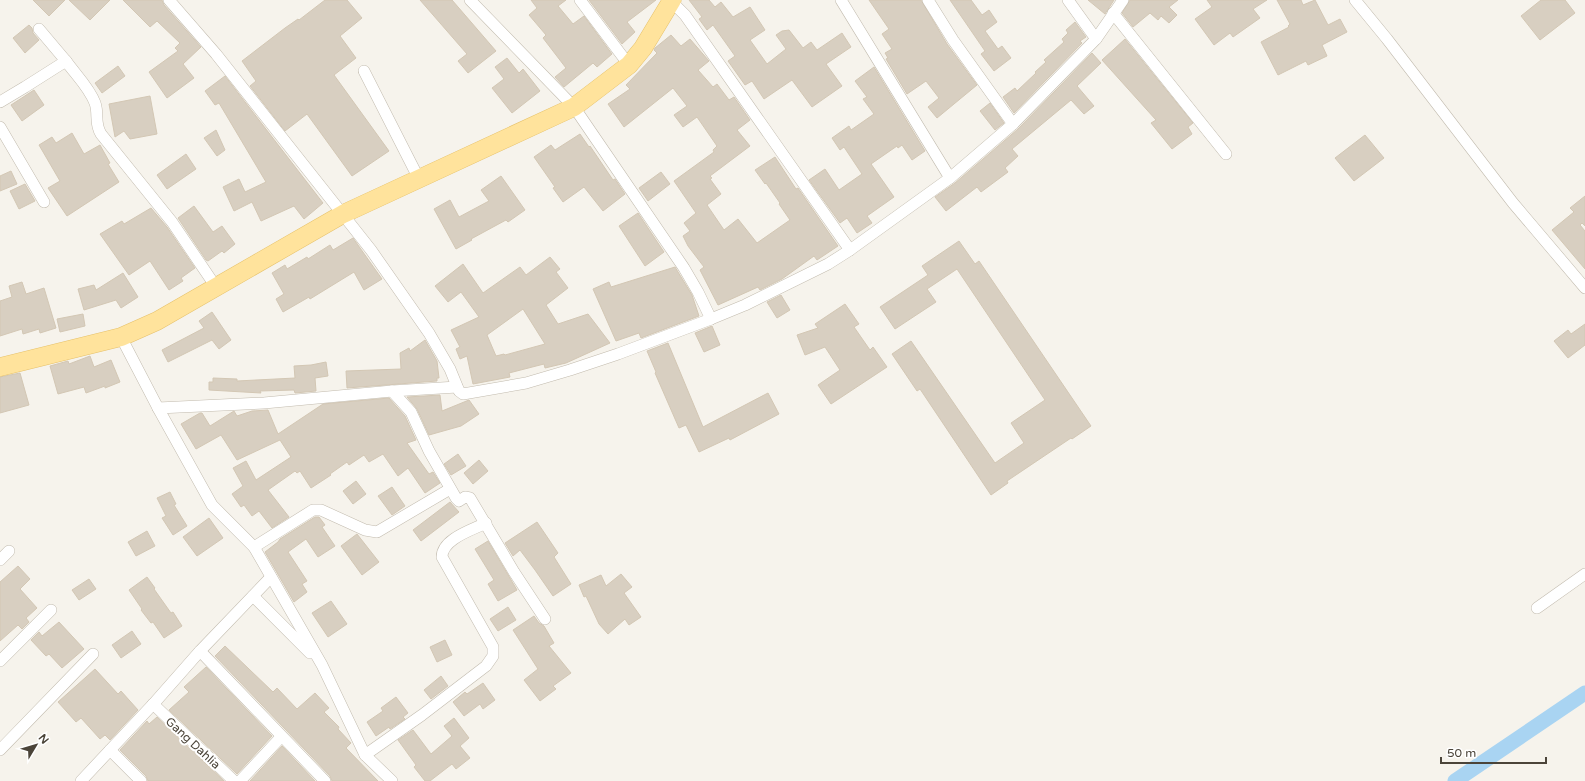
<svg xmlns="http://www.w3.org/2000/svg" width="1585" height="781" viewBox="0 0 1585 781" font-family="'Varela Round',sans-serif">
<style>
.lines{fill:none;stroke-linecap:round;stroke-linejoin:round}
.canal{stroke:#a9d4f2;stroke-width:15}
.building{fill:#d8cfc1;stroke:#d3c7b4;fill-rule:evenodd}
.street-casing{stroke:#c2bbae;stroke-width:12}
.primary-casing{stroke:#e6c16a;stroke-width:19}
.street{stroke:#fff;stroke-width:11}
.primary{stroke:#ffe39c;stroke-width:18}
.labels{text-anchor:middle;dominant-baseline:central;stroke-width:4;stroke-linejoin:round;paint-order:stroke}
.street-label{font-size:12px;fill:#4b4439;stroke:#fff}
</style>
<rect width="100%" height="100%" fill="#f6f3ec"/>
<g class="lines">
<polyline class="canal" points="1455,781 1585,693"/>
</g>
<g class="building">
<polygon points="33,0 65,0 49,16"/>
<polygon points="69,0 110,0 90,20"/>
<polygon points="123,0 162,0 164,5 201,47 183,64 194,78 167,98 149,72 178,51 175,48 180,43 157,21 150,27"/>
<polygon points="325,0 347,0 362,18 340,36 356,58 334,75 389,151 352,176 307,114 285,131 250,86 256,81 242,61 285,28 298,19 299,20"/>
<polygon points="420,0 452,0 496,51 468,73 458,61 467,54"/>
<polygon points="531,0 566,0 558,6 573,24 584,16 612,54 597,67 593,63 564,87 555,77 566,68 543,38 546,35 529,15 537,8"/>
<polygon points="589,0 656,0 627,22 635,32 622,44"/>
<polygon points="689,0 709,0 715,7 721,2 733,17 750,7 765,30 750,40 767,64 786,49 776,35 782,31 789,30 803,48 811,42 817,50 842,33 851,47 826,64 842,86 812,107 792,80 764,99 752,81 745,85 728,61 735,56 713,25 707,30 699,19 702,17"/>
<polygon points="869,0 921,0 947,44 977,85 937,118 928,107 939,98 926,81 907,94 886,59 888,58 885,53 892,49 882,34 889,29"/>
<polygon points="950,0 971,0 982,15 989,10 997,22 985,31 998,49 1002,46 1011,58 994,71 981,54 985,51"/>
<polygon points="1088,0 1114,0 1105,14"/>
<polygon points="1130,0 1178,0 1169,7 1177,15 1169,23 1161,16 1158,20 1150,13 1133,27 1122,13"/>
<polygon points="1207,0 1267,0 1253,9 1260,18 1233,37 1230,33 1214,45 1195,19 1212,7"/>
<polygon points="1277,0 1301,0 1303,5 1315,0 1328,25 1340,19 1347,32 1322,45 1327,56 1308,65 1306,61 1278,75 1261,42 1289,27 1288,26 1290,24"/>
<polygon points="1541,0 1565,0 1575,13 1540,40 1521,16"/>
<polygon points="1075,22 1086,37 1080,41 1082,43 1014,113 1003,97 1015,88 1017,91 1036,73 1035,72 1046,62 1044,60 1064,42 1062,39 1068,33 1066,30"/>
<polygon points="29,25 32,28 33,33 39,40 25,53 13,38"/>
<polygon points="671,35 681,46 690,39 709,61 698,70 713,87 717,84 729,100 734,97 750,120 737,130 750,146 710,176 712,178 710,179 721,194 707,205 724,230 738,219 757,243 790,220 779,204 780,203 766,183 765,184 755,170 775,157 796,189 798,188 838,246 817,260 814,256 782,279 760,290 758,287 718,305 700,270 704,267 688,246 683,236 690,231 684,223 696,213 674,181 714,152 713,150 717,146 697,117 683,127 674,115 687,106 673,88 624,127 608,104 630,89 626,85 657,53 654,50 655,48"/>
<polygon points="1125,39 1193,123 1188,127 1192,134 1172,149 1151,123 1156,120 1102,60"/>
<polygon points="1092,53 1101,63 1077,86 1094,106 1084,114 1071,100 1012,149 1018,156 1005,168 1008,172 981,192 977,187 946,211 935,197 955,183 1018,129"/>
<polygon points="507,58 519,73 523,69 540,91 512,113 492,88 504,79 495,67"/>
<polygon points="118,66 125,76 102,93 95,83"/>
<polygon points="874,67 925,151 912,160 902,145 898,148 897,146 871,164 894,197 867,216 872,223 857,233 847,218 840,223 809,180 825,169 839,190 862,174 844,147 840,150 832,138 849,126 851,130 874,114 863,99 867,97 855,81"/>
<polygon points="225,76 323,203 304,219 294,206 261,221 252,202 234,211 223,187 239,179 245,192 266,182 219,103 215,105 205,91"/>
<polygon points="34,90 44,105 22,121 11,105"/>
<polygon points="150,96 157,134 130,139 124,131 115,137 109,104"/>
<polygon points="990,103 1004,123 995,130 980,111"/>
<polygon points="216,130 225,150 217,156 204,138"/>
<polygon points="72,133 84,154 100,145 110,163 108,164 119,182 67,216 48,188 60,181 39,145 52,137 56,143"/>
<polygon points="580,134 589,147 590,146 613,180 615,179 625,194 603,211 584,187 563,202 553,188 555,187 534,157 551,145 555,150"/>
<polygon points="1365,135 1384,158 1354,181 1335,158"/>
<polygon points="186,154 196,169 167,189 157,175"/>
<polygon points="11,171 17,184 0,191 0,176"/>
<polygon points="661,172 670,184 648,201 639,188"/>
<polygon points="501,176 525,210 508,222 506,220 471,239 472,240 456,249 434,209 450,200 459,217 489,201 481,190"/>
<polygon points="25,184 35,201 19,209 10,191"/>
<polygon points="1585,196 1585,226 1582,223 1580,225 1585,231 1585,269 1552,230 1574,212 1570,208"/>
<polygon points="194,206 213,232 222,226 235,244 224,253 222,251 208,261 206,260 178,218"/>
<polygon points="151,208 167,227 195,268 181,278 183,281 169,290 150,261 129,275 100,234 122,221 124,224"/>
<polygon points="638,213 664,252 645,266 619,226"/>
<polygon points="353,238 382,279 364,290 354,272 310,299 309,297 283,312 276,299 284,294 272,273 285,265 287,269 307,257 308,259 330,245 333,250"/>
<polygon points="959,241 975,264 979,261 1091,426 1072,439 1071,438 1007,481 1008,483 991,495 920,389 917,391 892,354 911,341 995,463 1024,443 1011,423 1045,400 957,269 927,289 936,302 895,329 880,307 928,275 922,266"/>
<path d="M550 257 560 269 556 272 568 288 546 305 558 324 588 314 610 343 566 363 545 368 544 364 509 373 510 377 473 384 467 356 460 359 456 349 460 347 451 330 479 317 461 292 448 302 435 286 463 264 483 293 520 267 526 275ZM523 309 545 344 505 355 504 354 496 356 487 335Z"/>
<polygon points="675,267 692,295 699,316 641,338 639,333 616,341 593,289 609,282 611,287"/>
<polygon points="123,273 138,297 121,308 116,300 84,310 78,289 94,285 96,290"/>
<polygon points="22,282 26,294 44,288 56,328 40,333 39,329 23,334 22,329 0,336 0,301 12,297 9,286"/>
<polygon points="781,295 790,310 777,318 767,302"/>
<polygon points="845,304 859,324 854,327 870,350 873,347 887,367 831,404 818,385 840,370 825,347 805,355 797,335 818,328 815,324"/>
<polygon points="212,312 231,340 219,349 212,340 168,362 162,350 204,328 199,321"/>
<polygon points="83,314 85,326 60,332 57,319"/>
<polygon points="1585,324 1585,345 1568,358 1554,341 1568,330 1571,334"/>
<polygon points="712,326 720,345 704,352 695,333"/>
<polygon points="425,340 437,361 439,378 437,378 437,381 347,388 346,371 401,369 400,353 409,348 410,351"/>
<polygon points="668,343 703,427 768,393 779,414 730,440 729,438 699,452 686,425 679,428 655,373 656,372 647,351"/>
<polygon points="90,356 94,367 111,360 120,382 105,388 105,386 86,393 84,387 58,394 50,366 68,361 69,364"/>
<polygon points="326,362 328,376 315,378 316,391 295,393 294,390 260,391 261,393 209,390 209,382 213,382 213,378 237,379 237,381 295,378 294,366 311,365"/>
<polygon points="20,373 29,405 0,413 0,377"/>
<polygon points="440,395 442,411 469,400 479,414 461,426 429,435 417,409 407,397"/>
<polygon points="389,398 405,416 416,440 407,443 429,474 433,472 440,483 425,493 408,468 398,476 383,454 369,462 364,455 349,465 347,462 330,474 331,475 311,488 300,471 297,473 295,471 268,490 289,517 272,528 259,511 252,516 244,505 241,507 232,494 243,486 233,468 246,461 256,480 291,457 280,440 237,460 221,435 196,449 181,424 200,413 202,413 210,426 234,411 237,416 252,411 268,410 278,434 323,404"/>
<polygon points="458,454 466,466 451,475 444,464"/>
<polygon points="479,460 488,471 473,484 464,473"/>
<polygon points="356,481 366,494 353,504 343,491"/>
<polygon points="392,487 405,506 392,515 378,496"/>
<polygon points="170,492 176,504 174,505 187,526 173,535 162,518 166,516 157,498"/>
<polygon points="450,502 459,512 421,541 413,530"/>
<polygon points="315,517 319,517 325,525 322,527 335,546 318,557 306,539 288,552 307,581 302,584 307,592 294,602 265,552 278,542 280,539"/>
<polygon points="209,518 223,538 197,556 183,537"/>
<polygon points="537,522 558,553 554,557 571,584 553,596 535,570 520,550 513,556 505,543"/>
<polygon points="147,531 155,546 136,556 128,542"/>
<polygon points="357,534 379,562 362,575 341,546"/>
<polygon points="488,541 517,590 498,601 488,584 494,580 475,549"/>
<polygon points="18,566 30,579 20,589 37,608 26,618 29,622 22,629 18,625 0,641 0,582"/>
<polygon points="621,574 632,587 624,593 641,617 629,625 625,619 608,634 599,624 586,596 584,597 579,585 601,575 606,586"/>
<polygon points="147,577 155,588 154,589 171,613 173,612 182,626 164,638 153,622 151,623 141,610 142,609 129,590"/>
<polygon points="89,579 96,589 79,600 72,590"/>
<polygon points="331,601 347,624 328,637 312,613"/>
<polygon points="508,607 516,620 498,631 490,619"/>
<polygon points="534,616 539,623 544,626 554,643 549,646 571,673 553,686 556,689 540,701 524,680 538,669 513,630"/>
<polygon points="59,622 84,649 62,668 49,654 46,656 31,640 39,632 42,636"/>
<polygon points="132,631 141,644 121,658 112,645"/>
<polygon points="445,640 452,655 437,662 430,647"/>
<polygon points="225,646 273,692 277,688 297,709 315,693 329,708 324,712 339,727 338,729 351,743 346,748 378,781 332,781 330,776 215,656"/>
<polygon points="206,667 272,736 237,774 169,710 189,692 184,687"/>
<polygon points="95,669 118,694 121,691 138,710 110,740 105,735 100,739 81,718 76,722 58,702"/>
<polygon points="441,676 448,686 431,699 424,690"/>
<polygon points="483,683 495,700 483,709 480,704 464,716 453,702 465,692 467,694"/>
<polygon points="396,697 408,713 403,717 405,719 390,729 389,727 376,736 367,722 383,711 381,708"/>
<polygon points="157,717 224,781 148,781 146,776 120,750 147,721 149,724"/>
<polygon points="454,718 469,738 460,746 470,758 456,769 452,764 430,781 425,781 414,767 416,765 398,740 413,730 431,754 452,736 444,726"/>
<polygon points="282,746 315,781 250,781"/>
</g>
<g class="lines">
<g class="street-casing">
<g id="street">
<polyline points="169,0 216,54 371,250 429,333 450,369 459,391 463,394 526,383 570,370 618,354 711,319 745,305 828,264 850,250 950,178 1013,124 1096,39 1123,0"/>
<polyline points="470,0 574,107 684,268 698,292 711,319"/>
<polyline points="580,0 629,65"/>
<polyline points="841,0 950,178"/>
<polyline points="928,0 953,40 1013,124"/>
<polyline points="1068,0 1096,39"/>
<polyline points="1355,0 1387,39 1513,203 1585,288"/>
<polyline points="671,1 685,15 850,250"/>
<polyline points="1113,13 1226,154"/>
<polyline points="39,29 66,61"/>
<polyline points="364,71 419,179"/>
<path d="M0 102 25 87 66 61C75 74 89 87 95 103 99 114 94 123 101 134L172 222 216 287"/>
<polyline points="0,127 44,202"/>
<polyline points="121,337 158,408 212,505 254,547 322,665 365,755 392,781"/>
<polyline points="392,391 411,412 429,451 456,498 459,501 465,497 470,498 514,572 545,619"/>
<polyline points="158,408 264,403 392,391 457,387"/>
<polyline points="254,547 313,510 321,510 365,530 377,532 450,489"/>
<polyline points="0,560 9,551"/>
<polyline points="253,596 310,653"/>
<polyline points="1537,608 1585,574"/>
<polyline points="200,651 325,781"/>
<polyline points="0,661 51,610"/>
<polyline points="153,704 234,781"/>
<polyline points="0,750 93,654"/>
<polyline points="110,750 141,781"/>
<path d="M365 755 422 715 486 666 493 656V647L442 557C442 539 472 530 486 523"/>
<polyline points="81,781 156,701 200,651 271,577"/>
<polyline points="240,781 281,737"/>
</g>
</g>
<g class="primary-casing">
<polyline id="primary" points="0,367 121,337 157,321 343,214 574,107 629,65 643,48 672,0"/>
</g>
<use href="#street" class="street"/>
<use href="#primary" class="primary"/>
</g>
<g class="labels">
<g class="street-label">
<text transform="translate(193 743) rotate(43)">Gang Dahlia</text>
</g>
</g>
<g transform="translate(36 745) rotate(52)" stroke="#ffffff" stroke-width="3" paint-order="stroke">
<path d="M0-3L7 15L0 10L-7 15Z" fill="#4b4439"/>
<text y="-6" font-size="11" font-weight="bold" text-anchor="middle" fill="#4b4439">N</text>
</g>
<path d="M1441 757v6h105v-6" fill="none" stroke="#4b4439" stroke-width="2"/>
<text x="1447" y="757" font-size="12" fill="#4b4439" stroke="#ffffff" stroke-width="3" paint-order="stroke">50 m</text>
</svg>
